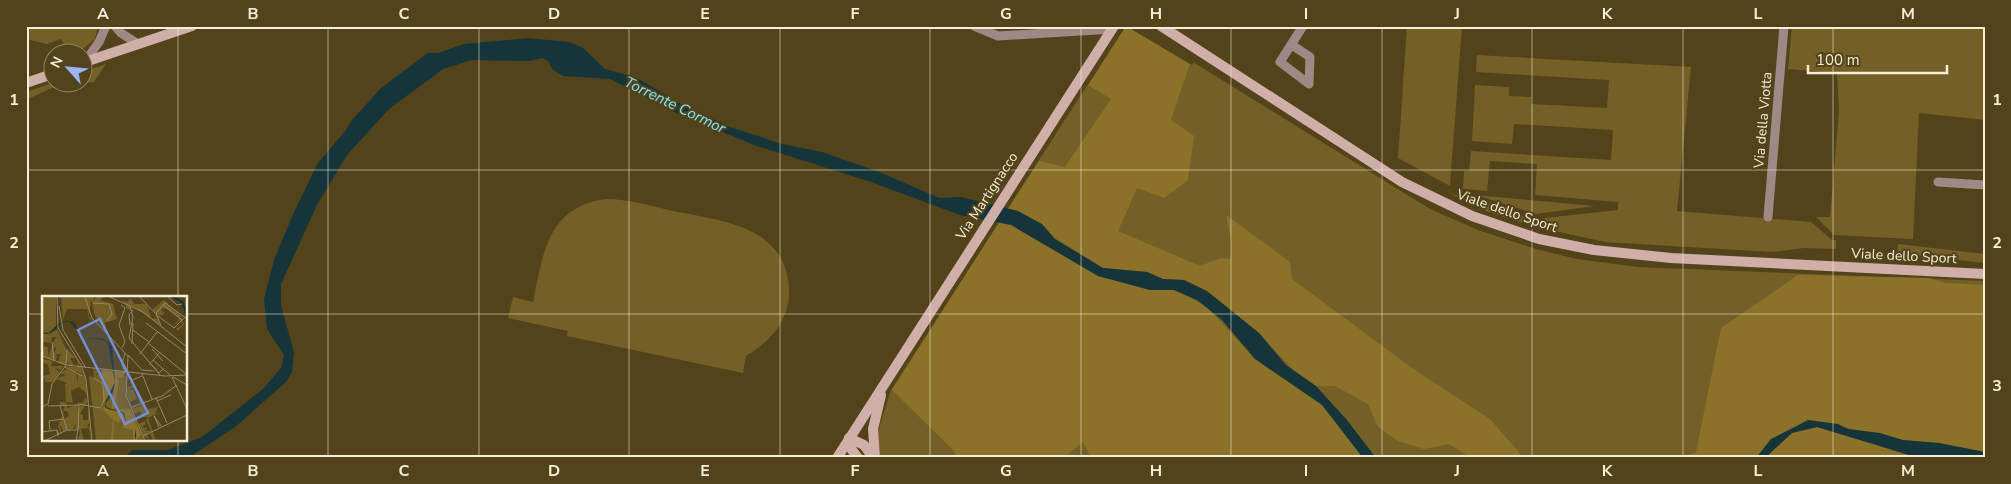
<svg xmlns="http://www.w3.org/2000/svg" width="2011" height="484" viewBox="0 0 2011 484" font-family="'Nunito Sans',sans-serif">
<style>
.green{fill:#745f26}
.forest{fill:#8c7228}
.water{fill:#15353a}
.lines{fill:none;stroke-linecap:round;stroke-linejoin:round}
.street{stroke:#9f8986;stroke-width:9}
.secondary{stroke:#d1afa9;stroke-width:10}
.grid{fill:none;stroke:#f6eed8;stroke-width:1;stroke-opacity:0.55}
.labels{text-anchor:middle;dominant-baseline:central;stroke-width:4;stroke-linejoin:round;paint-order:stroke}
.street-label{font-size:14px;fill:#f6eed8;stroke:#52431b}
.water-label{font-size:15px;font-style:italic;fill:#7be6f7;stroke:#52431b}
.inset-river{fill:none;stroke:#15353a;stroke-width:2.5}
.inset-road{fill:none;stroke:#948767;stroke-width:1}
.view{fill:#748ed8;fill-opacity:0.15;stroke:#748ed8;stroke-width:2.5}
.inset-edge{fill:none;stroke:#f6eed8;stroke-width:2.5}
.neatline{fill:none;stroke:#f6eed8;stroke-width:2}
.grid-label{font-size:16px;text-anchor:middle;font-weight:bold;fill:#f6eed8}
</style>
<rect width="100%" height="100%" fill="#52431b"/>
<g class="green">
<polygon points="26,26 98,26 95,39 79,52 53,52 64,44 61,39 47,44 26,39"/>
<polygon points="1407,26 1462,26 1450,186 1398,158"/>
<polygon points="1792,26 1985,26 1985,120 1919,113 1913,239 1834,235 1816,217 1830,217 1839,110 1837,73 1788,69"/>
<polygon points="1477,55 1691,67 1677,211 1811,222 1832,240 1836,240 1836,249 1804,248 1772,252 1605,242 1537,227 1539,222 1545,218 1618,210 1618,202 1535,195 1537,164 1490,161 1487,191 1463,189 1464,171 1469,171 1471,151 1611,160 1613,130 1514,124 1512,144 1472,141 1475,85 1509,87 1509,96 1531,97 1531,104 1607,108 1609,80 1476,72"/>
<polygon points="1193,62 1430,209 1478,230 1536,249 1577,259 1638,267 1985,281 1985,458 879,458 878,431 891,390 1088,84 1167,131 1190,64 1192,65"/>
<polygon points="106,64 94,82 58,85 26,100 26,92 53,83 82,82 83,72"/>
<polygon points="1449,193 1518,213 1524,217 1523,223 1486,211"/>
<polygon points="1476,195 1594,206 1536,214"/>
<path d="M606 199C628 199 652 206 673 211 723 221 789 226 789 293 788 323 770 341 746 356L743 373 567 336 568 331 508 318 513 297 533 302C543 254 547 207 606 199Z"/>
<polygon points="1898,244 1985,254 1985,263 1897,253"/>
</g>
<g class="forest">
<polygon points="1126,26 1190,64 1171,120 1194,136 1188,180 1164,198 1137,188 1118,231 1200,266 1220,258 1231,259 1231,241 1226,215 1290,262 1292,279 1412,368 1490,419 1524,458 1471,458 1449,444 1424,449 1398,441 1378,427 1368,404 1335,386 1316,386 1294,371 1259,333 1207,291 1184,280 1163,279 1147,272 1103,268 1008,209 1039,161 1065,167 1111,99 1088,85"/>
<polygon points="1000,221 1011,225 1098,276 1150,290 1174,290 1206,306 1255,359 1323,405 1363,458 1091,458 1083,442 1063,458 957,458 953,450 892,390"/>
<polygon points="1798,275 1929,278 1945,283 1985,285 1985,452 1939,443 1903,440 1812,420 1771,439 1756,458 1680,458 1696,452 1721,328"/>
<polygon points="1817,427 1909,455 1942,458 1765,458 1792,433"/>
</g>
<g class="water">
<polygon points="528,38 569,42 583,48 605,69 637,78 677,102 730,127 782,144 822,152 882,173 939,198 961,197 1018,211 1042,224 1055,239 1103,268 1147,272 1163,279 1184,280 1207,291 1259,333 1286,365 1316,386 1347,420 1376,458 1363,458 1322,405 1255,359 1222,320 1197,300 1174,290 1150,290 1098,276 1011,225 960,215 871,182 754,145 674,112 610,79 563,76 553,70 548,61 542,58 529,61 472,60 443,69 389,109 347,155 317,205 281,284 281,306 294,352 292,372 287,381 235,427 191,456 186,458 125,458 132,450 168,450 202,437 263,389 281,368 284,355 267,329 264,299 274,260 294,212 318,163 346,130 352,120 381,88 428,53 438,53 464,44"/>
<polygon points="1808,420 1838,424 1848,429 1880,433 1903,440 1939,443 1985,452 1985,458 1942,458 1909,455 1817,427 1792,433 1765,458 1756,458 1771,439"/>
</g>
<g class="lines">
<g class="street">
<polyline points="115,26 121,33 138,44"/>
<polyline points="974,26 998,36 1112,29"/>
<polyline points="1292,45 1310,57 1309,84 1280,62 1303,26"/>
<polyline points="84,63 99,42 106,26"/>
<polyline points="1938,182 1985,185"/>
<polyline points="1768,217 1784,26"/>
</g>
<g class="secondary">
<polyline points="1161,26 1402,182 1472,216 1539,239 1594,250 1671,258 1985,274"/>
<polyline points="82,63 192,26"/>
<polyline points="26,83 52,74"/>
<polyline points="849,438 864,445 873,458"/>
<polyline points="849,438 852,450 858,458"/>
<polyline points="837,458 1114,26"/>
<polyline points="875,458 873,429 881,395"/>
</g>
</g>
<path class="grid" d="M178 26V298M328 26V458M479 26V458M629 26V458M780 26V458M930 26V458M1081 26V458M1231 26V458M1382 26V458M1532 26V458M1683 26V458M1833 26V458M26 170H1985M26 314H44M186 314H1985M178 440V458"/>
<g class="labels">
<g class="street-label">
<text transform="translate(1763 120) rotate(-85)">Via della Viotta</text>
<text transform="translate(987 196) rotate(-57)">Via Martignacco</text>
<text transform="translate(1507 211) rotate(19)">Viale dello Sport</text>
<text transform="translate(1904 256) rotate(3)">Viale dello Sport</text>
</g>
<g class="water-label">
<text transform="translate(675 105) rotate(26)">Torrente Cormor</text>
</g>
</g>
<g transform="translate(42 296)">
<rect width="145" height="145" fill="#52431b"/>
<path d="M0 0H14V30L10 35 1 37ZM19 0H51L52 6 53 1 63 0 58 4 71 8 75 23 60 28H64L63 33 61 31 53 20 49 3 47 21 51 24 47 23 45 13H25L21 24ZM89 2 92 8H105L109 22 115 23 111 13 122 4 138 19 142 28 136 35 134 33 141 28 137 24 131 31 137 22 125 13 120 12V17L123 15 121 19H115L117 28 92 11 88 10 90 15 79 10 84 12V8L78 5 85 6ZM16 34 23 51 34 62H28L32 69H27L26 65 23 69 16 66 19 58H13L14 51 11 53 15 60 13 65 0 60 2 50 6 51V61L13 42 18 41H10L9 47 3 46H0V38ZM0 63 11 65 9 70H21L19 74 13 72 18 77 11 86H3V81L0 85 1 80 8 78 6 69 1 66 0 72ZM35 64 42 79 34 75 35 83 36 86V77L43 80 46 105 38 118 41 119V124H46V111L48 126 45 130 48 131 49 145 47 132 39 133 42 145H35L38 138 37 133H33L34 128 31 133 21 135 18 129 19 137 16 139H15L14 134 18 137 16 130 20 120 22 123 27 120 25 115H21L22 118 20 119 23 109H19L17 106H24L25 112 35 109 36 114 39 109 33 107H41L43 102 46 105 44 97 37 91 29 95 31 107 24 106 23 88 25 87 14 83 24 79 18 77 25 73 32 77 25 70 36 71ZM51 73 56 74 54 80 60 74 84 80V103L102 145H54L47 80 52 81ZM91 89 92 91 85 95 91 93 95 103 88 106 91 112 98 110 103 104 101 108 106 113 116 111 113 118 119 116 113 119 117 131 112 119 106 122 114 145H111L108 136 105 137 107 145 102 139 104 145 96 128 103 125 104 128 100 131 106 132 102 134 109 135 104 124 106 121H101L98 115 92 118 95 126 85 103 84 92Z" fill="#745f26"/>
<path d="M61 74 84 76 80 82 74 81 77 85 72 114 88 113 99 138 94 145H91V134L81 132 82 127 78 123 77 127 72 124 71 145H69L71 123 61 114 62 111 69 113 72 94 61 107 63 84 58 82Z" fill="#8c7228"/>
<path d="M24 25 31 26 43 43 58 42 67 46 70 50 73 86 71 96 64 107V111L66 112 80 116 82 117 85 129 93 133 94 139 93 145V133L85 129 81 117 66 113 63 111 64 105 73 86 66 46 58 43H43L28 26H21L9 37 4 38 1 37 0 31 2 37H7L15 29 19 26Z" fill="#15353a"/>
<path class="inset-river" d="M131 1 140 6 145 19"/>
<path class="inset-road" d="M15 0 16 32 39 69 44 83 50 145M66 0 101 16 145 51M97 0 113 17M125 0 135 9 140 8M43 1 50 22 86 60 84 100 103 145M51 7 67 8 70 18 65 25M79 9 83 12 77 29 83 46 80 52M121 9 140 24M17 10 21 34 44 72M88 10 91 21 87 42 118 79M116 20 132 32 143 21M104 27 145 58M88 29 87 19 91 14M119 30 114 17 123 7 145 23M91 34 107 46M10 46 12 65M106 47 144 78M90 48 91 27M110 53 121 65M98 58 115 36M86 59 100 74 112 75M0 60 24 69 123 80 145 79M111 64 129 80M109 68 117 77 121 73M107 69 118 56M23 71 40 80M83 75 80 69 83 57M100 78 110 103M130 81 145 113M131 81 145 89M52 82 61 88 62 104 59 111M114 102 125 127M115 105 129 99M99 107 90 84 100 80M36 108 59 112M6 110 37 109 36 134M18 110 25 134M0 111 6 108 10 88 24 69 25 54M90 111 120 100 135 89M117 131 112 120 119 130M25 134H36L34 145M8 135 7 125 21 123M0 136 15 134 16 140M101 140 145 119M2 145 25 134"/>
<path class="view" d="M58 23 106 117 83 128 36 34Z"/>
<rect width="145" height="145" class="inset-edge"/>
</g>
<rect width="2011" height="484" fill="none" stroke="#52431b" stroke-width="55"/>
<g transform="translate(68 68) rotate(297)"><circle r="24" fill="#52431b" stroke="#948767"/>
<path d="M0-4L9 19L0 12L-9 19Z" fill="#9bb4fd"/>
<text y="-8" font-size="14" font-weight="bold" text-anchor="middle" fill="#f6eed8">N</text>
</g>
<path d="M1808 65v8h139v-8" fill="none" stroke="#f6eed8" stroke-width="2.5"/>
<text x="1816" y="65" font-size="15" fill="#f6eed8" stroke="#52431b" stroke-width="4" paint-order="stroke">100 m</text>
<rect x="28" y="28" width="1956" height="428" class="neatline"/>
<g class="grid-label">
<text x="103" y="19">A</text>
<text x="253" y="19">B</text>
<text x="404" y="19">C</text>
<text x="554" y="19">D</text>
<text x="705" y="19">E</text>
<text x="855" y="19">F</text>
<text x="1006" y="19">G</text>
<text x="1156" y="19">H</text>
<text x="1306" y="19">I</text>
<text x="1457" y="19">J</text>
<text x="1607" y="19">K</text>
<text x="1758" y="19">L</text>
<text x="1908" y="19">M</text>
<text x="14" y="105">1</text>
<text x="1997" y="105">1</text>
<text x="14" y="248">2</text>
<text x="1997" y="248">2</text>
<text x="14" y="391">3</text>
<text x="1997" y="391">3</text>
<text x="103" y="476">A</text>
<text x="253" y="476">B</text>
<text x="404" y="476">C</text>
<text x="554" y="476">D</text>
<text x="705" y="476">E</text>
<text x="855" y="476">F</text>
<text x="1006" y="476">G</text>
<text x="1156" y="476">H</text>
<text x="1306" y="476">I</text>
<text x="1457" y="476">J</text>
<text x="1607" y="476">K</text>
<text x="1758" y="476">L</text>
<text x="1908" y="476">M</text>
</g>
</svg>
